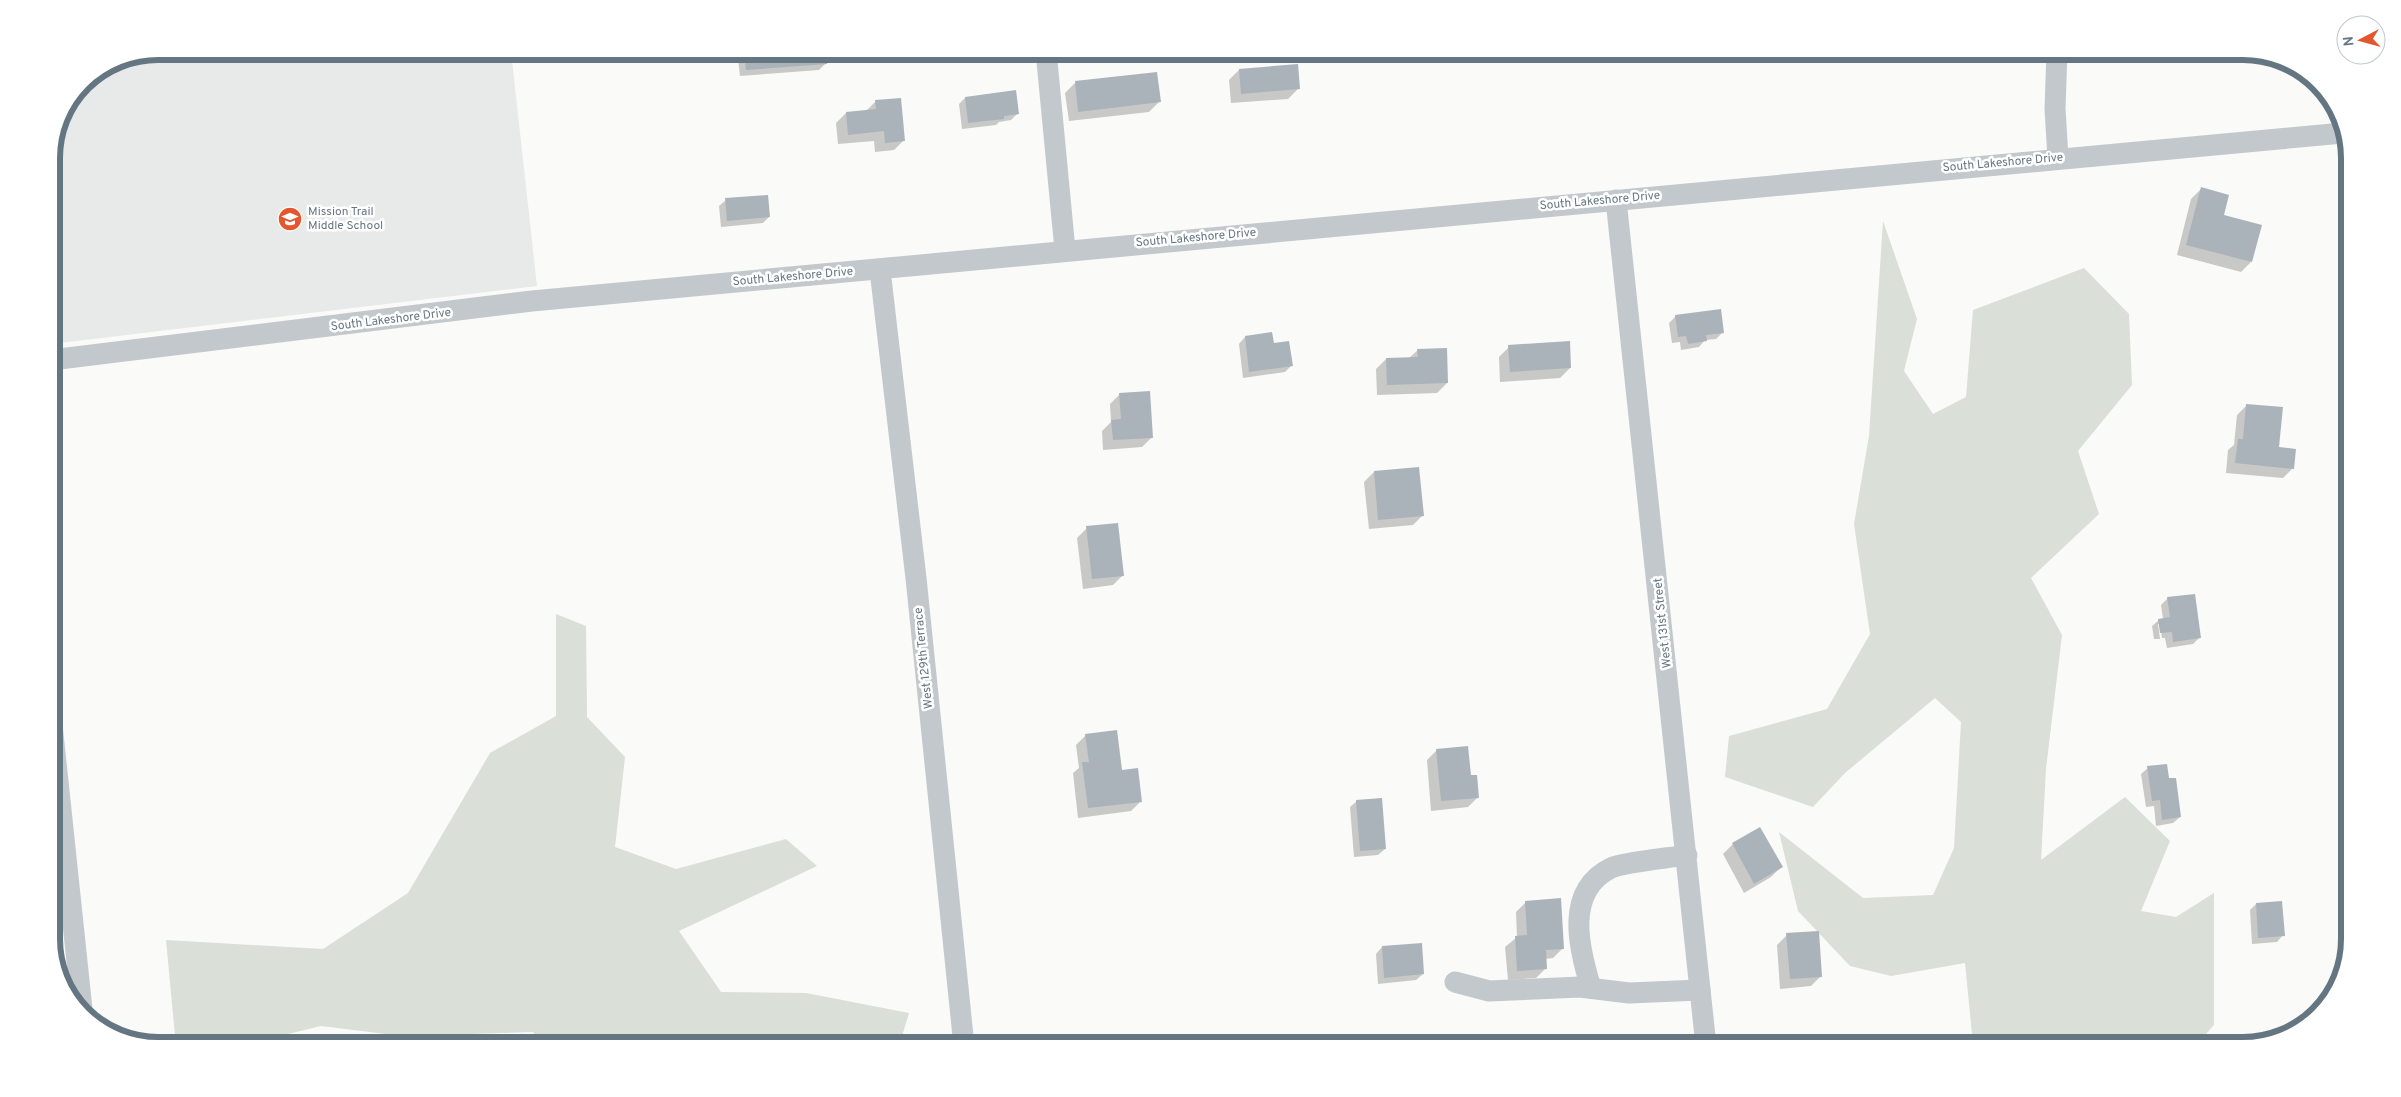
<svg xmlns="http://www.w3.org/2000/svg" width="2401" height="1097" viewBox="0 0 2401 1097" font-family="Overpass,sans-serif">
<style>
.built{fill:#e8e9e9}
.green{fill:#dadfd7}
.shadow{fill:#0003}
.building{fill:#aab3b9}
.lines{fill:none;stroke-linecap:round;stroke-linejoin:round}
.minor{stroke:#c3c8cc;stroke-width:21}
.labels{text-anchor:middle;dominant-baseline:central;stroke-width:5;stroke-linejoin:round;paint-order:stroke}
.street-label{font-size:12px;fill:#657683;stroke:#fff}
.poi-label{font-size:12px;fill:#657683;stroke:#fff;text-anchor:start}
.rim{fill:none;stroke:#657683;stroke-width:6}
</style>
<rect width="100%" height="100%" fill="#fafaf8"/>
<polygon class="built" points="158,51 511,51 537,286 51,344 51,151 59,117 83,82 117,59"/>
<g class="green">
<polygon points="1883,221 1917,319 1904,371 1933,414 1966,397 1973,310 2084,268 2129,314 2132,385 2078,451 2099,514 2031,578 2062,635 2046,769 2041,860 2125,797 2170,841 2141,911 2176,917 2214,893 2214,1025 2195,1046 1979,1046 1972,1034 1965,963 1891,976 1850,966 1798,911 1779,832 1863,898 1933,895 1954,848 1961,722 1935,698 1845,773 1813,807 1725,777 1729,736 1827,709 1870,634 1854,524 1869,436"/>
<polygon points="556,614 586,626 587,717 625,757 615,847 676,869 786,839 817,866 679,931 721,992 806,993 909,1013 899,1046 542,1046 533,1032 402,1036 321,1026 239,1046 176,1046 166,940 323,949 408,893 490,753 556,716"/>
</g>
<g class="shadow">
<polygon points="745,52 825,64 819,70 740,76 738,59"/>
<polygon points="1239,70 1298,89 1288,99 1231,103 1229,80"/>
<polygon points="1075,83 1159,102 1149,112 1069,121 1065,93"/>
<polygon points="965,98 1017,114 1011,120 999,122 996,125 962,129 959,104"/>
<polygon points="876,101 904,140 894,150 875,152 874,141 838,144 836,123 846,113 866,111"/>
<polygon points="2201,189 2251,262 2241,272 2177,255 2191,199"/>
<polygon points="726,200 769,217 763,223 721,227 719,206"/>
<polygon points="1676,316 1723,332 1716,339 1705,340 1699,347 1681,350 1680,342 1672,343 1669,323"/>
<polygon points="1245,337 1273,344 1291,366 1285,372 1243,378 1239,344"/>
<polygon points="1509,347 1570,368 1560,378 1500,382 1499,357"/>
<polygon points="1418,350 1447,383 1437,393 1377,395 1376,369 1386,359 1409,358"/>
<polygon points="1120,394 1152,437 1142,447 1103,450 1102,431 1111,422 1110,404"/>
<polygon points="2247,405 2293,468 2283,478 2226,473 2228,450 2234,445 2237,415"/>
<polygon points="1374,472 1423,515 1413,525 1369,529 1364,482"/>
<polygon points="1087,528 1123,575 1113,585 1083,589 1077,538"/>
<polygon points="2168,598 2199,638 2193,644 2167,648 2165,638 2162,638 2160,624 2158,624 2160,639 2154,639 2152,626 2159,620 2163,619 2161,605"/>
<polygon points="1086,735 1121,771 1141,801 1131,811 1078,818 1073,773 1079,768 1076,745"/>
<polygon points="1437,750 1470,777 1478,797 1468,807 1431,811 1427,760"/>
<polygon points="2148,768 2168,780 2180,817 2173,823 2156,826 2154,806 2146,807 2141,774"/>
<polygon points="1357,801 1385,849 1378,855 1354,857 1350,807"/>
<polygon points="1760,829 1781,867 1771,877 1744,893 1723,854 1733,844"/>
<polygon points="1526,902 1563,948 1553,958 1545,959 1546,968 1536,978 1508,980 1505,947 1517,937 1516,912"/>
<polygon points="2256,904 2283,935 2277,942 2252,944 2250,910"/>
<polygon points="1787,935 1821,976 1811,986 1780,989 1777,945"/>
<polygon points="1382,947 1423,974 1416,980 1378,984 1376,954"/>
</g>
<g class="building">
<polygon points="744,51 826,51 827,64 746,70"/>
<polygon points="1298,64 1300,89 1241,94 1239,69"/>
<polygon points="1157,72 1161,102 1078,112 1075,81"/>
<polygon points="1016,90 1019,114 1004,116 1004,119 968,123 965,97"/>
<polygon points="901,98 905,141 885,143 884,131 848,135 846,112 876,109 875,100"/>
<polygon points="2201,187 2229,195 2224,215 2262,225 2252,262 2186,245"/>
<polygon points="768,195 770,217 727,221 725,198"/>
<polygon points="1721,309 1724,333 1706,335 1707,341 1688,344 1686,336 1678,337 1675,315"/>
<polygon points="1272,332 1274,343 1289,341 1293,366 1249,372 1245,336"/>
<polygon points="1570,341 1571,368 1510,372 1508,345"/>
<polygon points="1447,348 1448,383 1387,385 1386,358 1418,357 1417,349"/>
<polygon points="1150,391 1153,438 1113,440 1111,420 1121,419 1119,393"/>
<polygon points="2246,404 2283,407 2279,447 2296,449 2294,469 2235,463 2238,439 2243,439"/>
<polygon points="1419,467 1424,516 1378,520 1374,471"/>
<polygon points="1118,523 1124,576 1092,579 1086,526"/>
<polygon points="2195,594 2201,638 2173,642 2172,632 2160,633 2158,619 2170,617 2167,597"/>
<polygon points="1117,730 1122,770 1138,768 1142,802 1088,808 1082,762 1089,762 1085,734"/>
<polygon points="1468,746 1471,775 1477,775 1479,798 1441,801 1436,749"/>
<polygon points="2167,764 2169,778 2176,778 2181,817 2162,820 2160,800 2152,801 2147,766"/>
<polygon points="1382,798 1386,849 1360,851 1356,800"/>
<polygon points="1760,827 1783,867 1754,884 1732,843"/>
<polygon points="1561,898 1564,949 1546,950 1547,969 1517,971 1515,936 1527,935 1525,901"/>
<polygon points="2282,901 2285,936 2258,938 2256,903"/>
<polygon points="1819,931 1822,977 1790,979 1786,933"/>
<polygon points="1422,943 1424,974 1384,978 1382,946"/>
</g>
<g class="lines">
<g class="minor">
<polyline points="1046,51 1065,250"/>
<polyline points="2057,51 2055,109 2058,158"/>
<polyline points="2348,146 2350,163"/>
<polyline points="1616,200 1706,1046"/>
<polyline points="880,270 916,578 964,1046"/>
<polyline points="51,360 532,301 2343,133"/>
<polyline points="51,715 82,1009"/>
<polyline points="1455,982 1489,991 1580,987 1629,993 1700,990"/>
<path d="M1591 988C1579 949 1564 891 1611 868 1624 862 1670 858 1687 855"/>
</g>
</g>
<defs>
<g id="school-disc" transform="scale(1.25)"><circle r="9.5" fill="#e4572e" stroke="#fff"/><path d="M0-5L7-2L0 1L-7-2ZM-4 1L0 2.5L4 1V4Q0 6-4 4Z" fill="#fff"/></g>
</defs>
<g fill-rule="evenodd">
<use href="#school-disc" x="290" y="219"/>
</g>
<g class="labels">
<g class="street-label">
<text transform="translate(2003 163) rotate(-5)">South Lakeshore Drive</text>
<text transform="translate(1600 201) rotate(-5)">South Lakeshore Drive</text>
<text transform="translate(1196 238) rotate(-5)">South Lakeshore Drive</text>
<text transform="translate(793 277) rotate(-5)">South Lakeshore Drive</text>
<text transform="translate(391 320) rotate(-7)">South Lakeshore Drive</text>
<text transform="translate(1663 623) rotate(-96)">West 131st Street</text>
<text transform="translate(924 658) rotate(-96)">West 129th Terrace</text>
</g>
<g class="poi-label">
<text x="308" y="212">Mission Trail<tspan x="308" dy="14">Middle School</tspan></text>
</g>
</g>
<path d="M0 0H2401V1097H0ZM158 60H2243A98 98 0 0 1 2341 158V939A98 98 0 0 1 2243 1037H158A98 98 0 0 1 60 939V158A98 98 0 0 1 158 60Z" fill="#fff" fill-rule="evenodd"/>
<path class="rim" d="M158 60H2243A98 98 0 0 1 2341 158V939A98 98 0 0 1 2243 1037H158A98 98 0 0 1 60 939V158A98 98 0 0 1 158 60Z"/>
<g transform="translate(2361 40) rotate(264)"><circle r="24" fill="#ffffff" stroke="#c1c8cd"/>
<path d="M0-4L9 19L0 12L-9 19Z" fill="#e4572e"/>
<text y="-8" font-size="14" font-weight="bold" text-anchor="middle" fill="#657683">N</text>
</g>
</svg>
